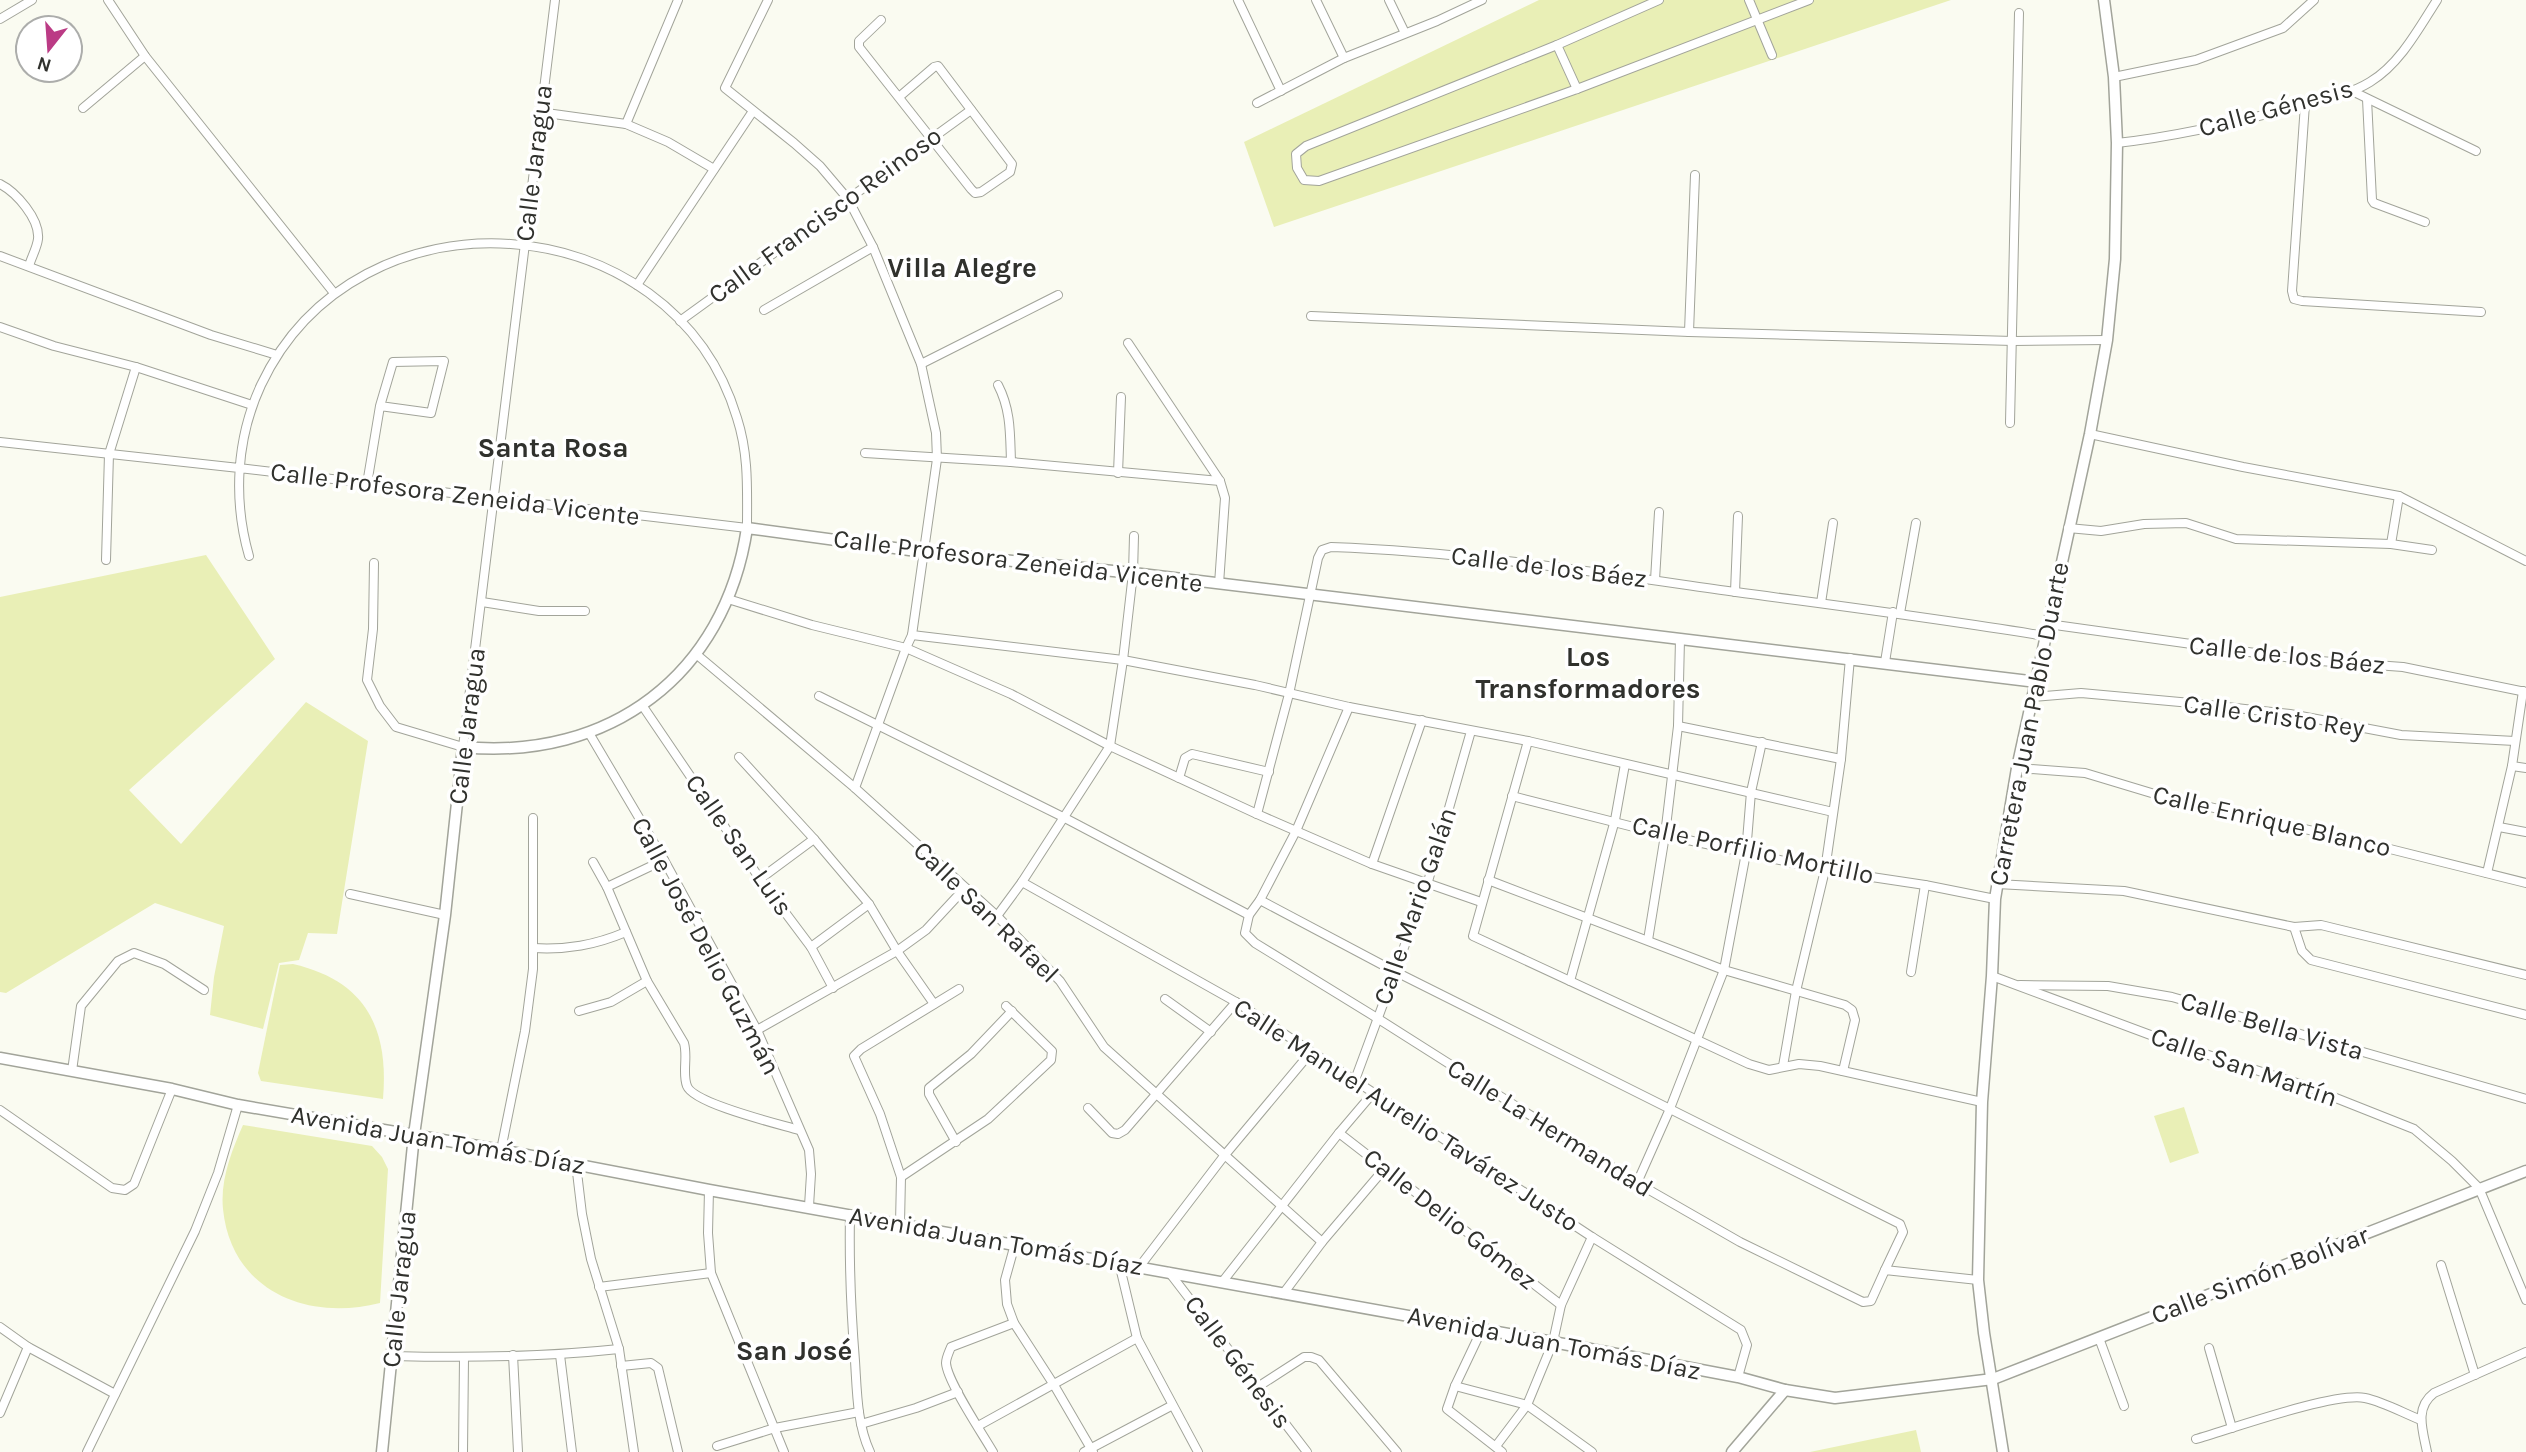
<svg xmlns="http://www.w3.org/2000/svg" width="2526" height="1452" viewBox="0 0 2526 1452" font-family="Karla,sans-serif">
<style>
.green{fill:#e9efb6}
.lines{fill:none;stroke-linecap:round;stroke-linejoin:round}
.street-casing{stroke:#a2a49a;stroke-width:10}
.secondary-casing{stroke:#a2a49a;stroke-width:13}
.street{stroke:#fff;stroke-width:8}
.secondary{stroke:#fff;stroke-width:10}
.labels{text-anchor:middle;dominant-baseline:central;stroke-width:7;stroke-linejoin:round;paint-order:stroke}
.street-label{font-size:26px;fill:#30312d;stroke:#fff}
.neighbourhood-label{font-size:28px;font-weight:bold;fill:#30312d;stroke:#fff}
</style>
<rect width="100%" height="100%" fill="#fafbf1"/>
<g class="green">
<polygon points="1539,0 1951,0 1274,227 1244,142"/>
<polygon points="206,555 275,659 129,790 181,844 306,702 368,741 337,934 308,933 299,960 279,963 263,1029 210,1015 214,977 224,926 155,903 6,993 0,992 0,597"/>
<path d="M293 964C366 981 389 1028 383 1099L261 1081 258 1073 280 965Z"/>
<polygon points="2184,1107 2199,1153 2170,1163 2154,1116"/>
<path d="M243 1125 372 1146 382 1157 388 1169 380 1303C306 1322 231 1290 223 1209 220 1180 232 1150 243 1125Z"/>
<polygon points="1916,1430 1921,1452 1810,1452"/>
</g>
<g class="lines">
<g class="street-casing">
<g id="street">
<polyline points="108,0 145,56 334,293"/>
<polyline points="768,0 725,88 794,143 820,166 848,199 873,247 921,364 936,433 937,459 912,635 906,648 855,788"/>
<polyline points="1238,0 1281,91"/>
<polyline points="1316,0 1344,58"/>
<polyline points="1389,0 1405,33"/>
<polyline points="1659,0 1557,45 1306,146 1296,154 1297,168 1304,180 1319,181 1577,89 1809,0"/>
<polyline points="1749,0 1772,55"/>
<polyline points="0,19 32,0"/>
<polyline points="881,20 859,41 859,47 971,189 975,193 981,192 1010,172 1012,164 938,66 934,67 899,97"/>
<polyline points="1557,45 1577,89"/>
<polyline points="2114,77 2196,60 2283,28 2314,0"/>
<polyline points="2352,91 2476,151"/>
<polyline points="2367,99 2372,200 2374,203 2425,222"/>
<polyline points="1257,103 1344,58 1437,21 1482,0"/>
<polyline points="2305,104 2292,291 2294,299 2302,301 2481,312"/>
<polyline points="83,108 145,56"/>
<polyline points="539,112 626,124 668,142 714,169"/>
<polyline points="626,124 678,0"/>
<path d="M2117 143C2179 136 2240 122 2300 105 2324 99 2349 95 2370 82 2400 64 2419 28 2437 0"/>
<path d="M0 184C16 192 40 219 38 239 37 248 31 258 29 266"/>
<polyline points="0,256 211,335 277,355"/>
<polyline points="637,285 753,111"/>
<polyline points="764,310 873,247"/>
<polyline points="1311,316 1689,332 2013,341 2107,340"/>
<polyline points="680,321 971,110"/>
<polyline points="0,327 54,346 136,367 252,405"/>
<polyline points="1689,332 1695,175"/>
<polyline points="1128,343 1220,481 1225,498 1219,584"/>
<polyline points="921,364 1058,295"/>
<path d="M998 385C1011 410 1010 434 1011 462"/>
<polyline points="2010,423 2019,13"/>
<polyline points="2090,434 2243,467 2399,496 2526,561"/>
<path d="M0 442 239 468 747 528C747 490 749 455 737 418 672 202 357 181 261 385 236 439 233 500 249 556"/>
<polyline points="865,453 1011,462 1220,481"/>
<polyline points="1118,473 1121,397"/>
<polyline points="367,484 380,406 393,362 444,361 431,413 380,406"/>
<polyline points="2068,528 2101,531 2144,524 2186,523 2236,539 2391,544 2432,550"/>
<polyline points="2391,544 2399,496"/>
<polyline points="106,560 109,454 136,367"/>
<polyline points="374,563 373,629 367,680 380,706 396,727 463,747 555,0"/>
<polyline points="1655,580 1659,512"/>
<polyline points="1735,592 1738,516"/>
<polyline points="728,599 812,625 906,648 1011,694 1110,746 1257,814 1372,864 1481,902"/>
<polyline points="482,602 539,611 585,611"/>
<polyline points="1821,603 1833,523"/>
<polyline points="1900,613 1916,523"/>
<polyline points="2048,624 2306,660 2403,667 2526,692"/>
<polyline points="912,635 1123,660 1255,685 1349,707 1528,741 1833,812"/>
<polyline points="696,654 855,788 997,916 1060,981 1104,1047 1322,1242"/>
<polyline points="1885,662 1893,612"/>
<polyline points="819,696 1063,817 1249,915"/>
<polyline points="2033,697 2081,693 2191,703 2290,714 2401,735 2515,741"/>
<polyline points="642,705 760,879 811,947 833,988"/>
<polyline points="1349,707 1296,831 1260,900 1249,915 1245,933 1255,943 1377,1018 1637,1183 1740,1242 1863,1302 1871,1301 1885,1270 1978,1280"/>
<polyline points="1678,726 1841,759"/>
<polyline points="589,733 664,860 757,1030 809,1150 811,1174 809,1206"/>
<polyline points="1528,741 1473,936 1749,1064 1769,1070 1799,1064 1820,1066 1982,1102"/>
<polyline points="739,757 814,839 869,904 897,951 934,1004"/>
<polyline points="2512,766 2526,768"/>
<polyline points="2017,768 2085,773 2158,795 2382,847 2526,883"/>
<polyline points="1179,778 1185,758 1192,754 1269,772"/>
<polyline points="1512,796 1665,835 1825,870 1925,885 1995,899"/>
<path d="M1257 814 1289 694 1318 558 1322 550 1331 547C1468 552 1600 573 1736 592 1839 606 1942 619 2045 636"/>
<polyline points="2499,827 2526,832"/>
<path d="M593 862 607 887 647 981 684 1043C688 1057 682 1073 687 1086 694 1104 779 1124 799 1130"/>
<polyline points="1372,864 1422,720"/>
<polyline points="2487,873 2512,766 2523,691"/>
<polyline points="760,879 814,839"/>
<polyline points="1488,880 1724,970 1845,1005 1852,1010 1855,1020 1843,1071"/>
<polyline points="1022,882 1236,1002 1592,1237 1741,1330 1747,1345 1738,1377"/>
<polyline points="1997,884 2124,891 2294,927 2321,925 2526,975"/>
<polyline points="607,887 664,860"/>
<polyline points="350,894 445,915"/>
<polyline points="1260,900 1394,971 1900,1224 1903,1232 1885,1270"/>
<polyline points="997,916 1022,882 1110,746 1123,660 1133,573 1134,536"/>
<polyline points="2294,927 2302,951 2311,960 2526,1015"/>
<polyline points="1648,940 1665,835 1678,726 1680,639"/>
<polyline points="811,947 869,904"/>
<path d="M533 948C567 950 595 945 626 932"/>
<polyline points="1911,972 1925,885"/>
<polyline points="1992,976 2180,1046 2303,1085 2414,1129 2452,1161 2479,1188 2526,1300"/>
<polyline points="1570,981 1615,820 1625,764"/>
<polyline points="2020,985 2108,986 2172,997 2526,1099"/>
<polyline points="1165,999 1211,1032"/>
<polyline points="579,1011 611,1002 647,981"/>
<polyline points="757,1030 897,951 926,930 965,888"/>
<polyline points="1783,1066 1796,991 1825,870 1841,759 1850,658"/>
<polyline points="72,1071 81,1006 118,961 134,953 164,964 204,990"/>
<polyline points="1355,1080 1427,885 1471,731"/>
<polyline points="1088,1108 1112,1133 1118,1134 1125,1130 1236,1002"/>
<polyline points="0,1110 112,1188 125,1190 134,1184 172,1089"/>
<polyline points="1339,1133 1561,1305"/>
<polyline points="956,1142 929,1094 929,1088 971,1054 1012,1011"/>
<polyline points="501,1150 525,1031 533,969 533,818"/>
<polyline points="576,1164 582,1214 591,1259 619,1349 634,1452"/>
<polyline points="901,1177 988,1119 1051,1060 1052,1051 1006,1006"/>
<polyline points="1637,1183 1669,1111 1724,970 1746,853 1751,792 1762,742"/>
<polyline points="709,1190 708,1233 711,1273 784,1452"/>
<path d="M850 1214C849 1264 851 1312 855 1361 857 1392 857 1424 870 1452"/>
<polyline points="900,1223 901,1177 880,1114 854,1056 861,1049 959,989"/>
<polyline points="1015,1244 1005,1280 1007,1304 1014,1323 1054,1385 1093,1452"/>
<polyline points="1119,1263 1137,1338 1198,1452"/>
<polyline points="2441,1265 2475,1375"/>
<polyline points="1140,1266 1224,1156 1311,1052"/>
<polyline points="1169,1272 1307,1452"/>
<polyline points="1223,1281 1339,1133 1373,1093"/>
<polyline points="599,1287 711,1273"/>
<polyline points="1283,1294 1322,1242 1385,1168"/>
<polyline points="0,1327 28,1347 115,1394"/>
<polyline points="1482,1329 1455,1386 1447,1409 1502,1452"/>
<polyline points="2099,1338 2124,1406"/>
<polyline points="2209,1348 2232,1428"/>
<polyline points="513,1355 518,1452"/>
<polyline points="560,1355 572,1452"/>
<path d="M393 1356C468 1358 544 1357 619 1349"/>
<polyline points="621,1366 651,1363 658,1368 678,1452"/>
<polyline points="1455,1386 1527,1405 1592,1452"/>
<polyline points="1256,1388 1304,1357 1311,1357 1319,1360 1397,1452"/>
<polyline points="0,1413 28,1347"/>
<polyline points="861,1424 916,1408 958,1392"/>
<polyline points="978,1426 1137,1338"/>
<path d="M2196 1439C2231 1429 2334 1392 2365 1398 2384 1402 2403 1413 2421 1420"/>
<polyline points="717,1446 775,1428 859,1412"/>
<polyline points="1496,1446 1527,1405 1553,1342 1561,1305 1592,1237"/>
<polyline points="87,1452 195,1231 218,1173 238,1105"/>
<polyline points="463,1452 464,1358"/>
<path d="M993 1452C982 1433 947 1381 946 1363 946 1358 949 1352 951 1347L1014 1323"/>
<polyline points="1084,1452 1171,1406"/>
<path d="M2427 1452C2423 1431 2414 1408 2434 1393L2526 1352"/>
</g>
</g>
<g class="secondary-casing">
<g id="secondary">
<polyline points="0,1058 172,1089 238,1105 501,1150 709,1190 1553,1342 1738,1377 1785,1390 1835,1398 1993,1379 2526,1171"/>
<path d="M382 1452 414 1135 445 915 463 747C609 761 725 675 747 528L924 552 1133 573 2037 682"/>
<polyline points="1732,1452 1785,1390"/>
<polyline points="2003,1452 1984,1333 1978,1280 1982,1102 1992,976 1995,899 2017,768 2090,434 2107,340 2115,259 2117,143 2114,77 2104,0"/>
</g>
</g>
<use href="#street" class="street"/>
<use href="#secondary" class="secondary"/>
</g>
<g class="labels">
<g class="street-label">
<text transform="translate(2276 108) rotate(-15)">Calle Génesis</text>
<text transform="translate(534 163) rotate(-83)">Calle Jaragua</text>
<text transform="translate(825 215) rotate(-36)">Calle Francisco Reinoso</text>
<text transform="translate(455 494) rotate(7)">Calle Profesora Zeneida Vicente</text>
<text transform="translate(1018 561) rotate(7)">Calle Profesora Zeneida Vicente</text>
<text transform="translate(1549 567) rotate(7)">Calle de los Báez</text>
<text transform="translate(2287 655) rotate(6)">Calle de los Báez</text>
<text transform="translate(2274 716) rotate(8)">Calle Cristo Rey</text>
<text transform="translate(2029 724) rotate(-79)">Carretera Juan Pablo Duarte</text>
<text transform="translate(467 726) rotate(-83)">Calle Jaragua</text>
<text transform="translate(2272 821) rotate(13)">Calle Enrique Blanco</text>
<text transform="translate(739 845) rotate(55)">Calle San Luis</text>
<text transform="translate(1753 850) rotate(12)">Calle Porfilio Mortillo</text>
<text transform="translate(1415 906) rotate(-71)">Calle Mario Galán</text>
<text transform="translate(986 912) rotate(44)">Calle San Rafael</text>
<text transform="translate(706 946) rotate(62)">Calle José Delio Guzmán</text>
<text transform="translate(2272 1026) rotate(16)">Calle Bella Vista</text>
<text transform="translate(2244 1067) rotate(19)">Calle San Martín</text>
<text transform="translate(1406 1115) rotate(33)">Calle Manuel Aurelio Tavárez Justo</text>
<text transform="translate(1550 1128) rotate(32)">Calle La Hermandad</text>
<text transform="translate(438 1140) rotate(10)">Avenida Juan Tomás Díaz</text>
<text transform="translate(1450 1219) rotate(38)">Calle Delio Gómez</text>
<text transform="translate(996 1241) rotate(10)">Avenida Juan Tomás Díaz</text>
<text transform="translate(2260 1275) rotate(-21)">Calle Simón Bolívar</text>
<text transform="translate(399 1289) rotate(-84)">Calle Jaragua</text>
<text transform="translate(1554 1343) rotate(11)">Avenida Juan Tomás Díaz</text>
<text transform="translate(1238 1362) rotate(53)">Calle Génesis</text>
</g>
<g class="neighbourhood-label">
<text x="962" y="267">Villa Alegre</text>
<text x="553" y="447">Santa Rosa</text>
<text x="1588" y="656">Los<tspan x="1588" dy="32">Transformadores</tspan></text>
<text x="794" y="1350">San José</text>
</g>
</g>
<g transform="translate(49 49) rotate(197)"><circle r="33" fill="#ffffff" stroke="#acadab" stroke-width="2"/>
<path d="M0-5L12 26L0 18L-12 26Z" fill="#bb3b85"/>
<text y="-10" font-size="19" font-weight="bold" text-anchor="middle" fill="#30312d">N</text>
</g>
</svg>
